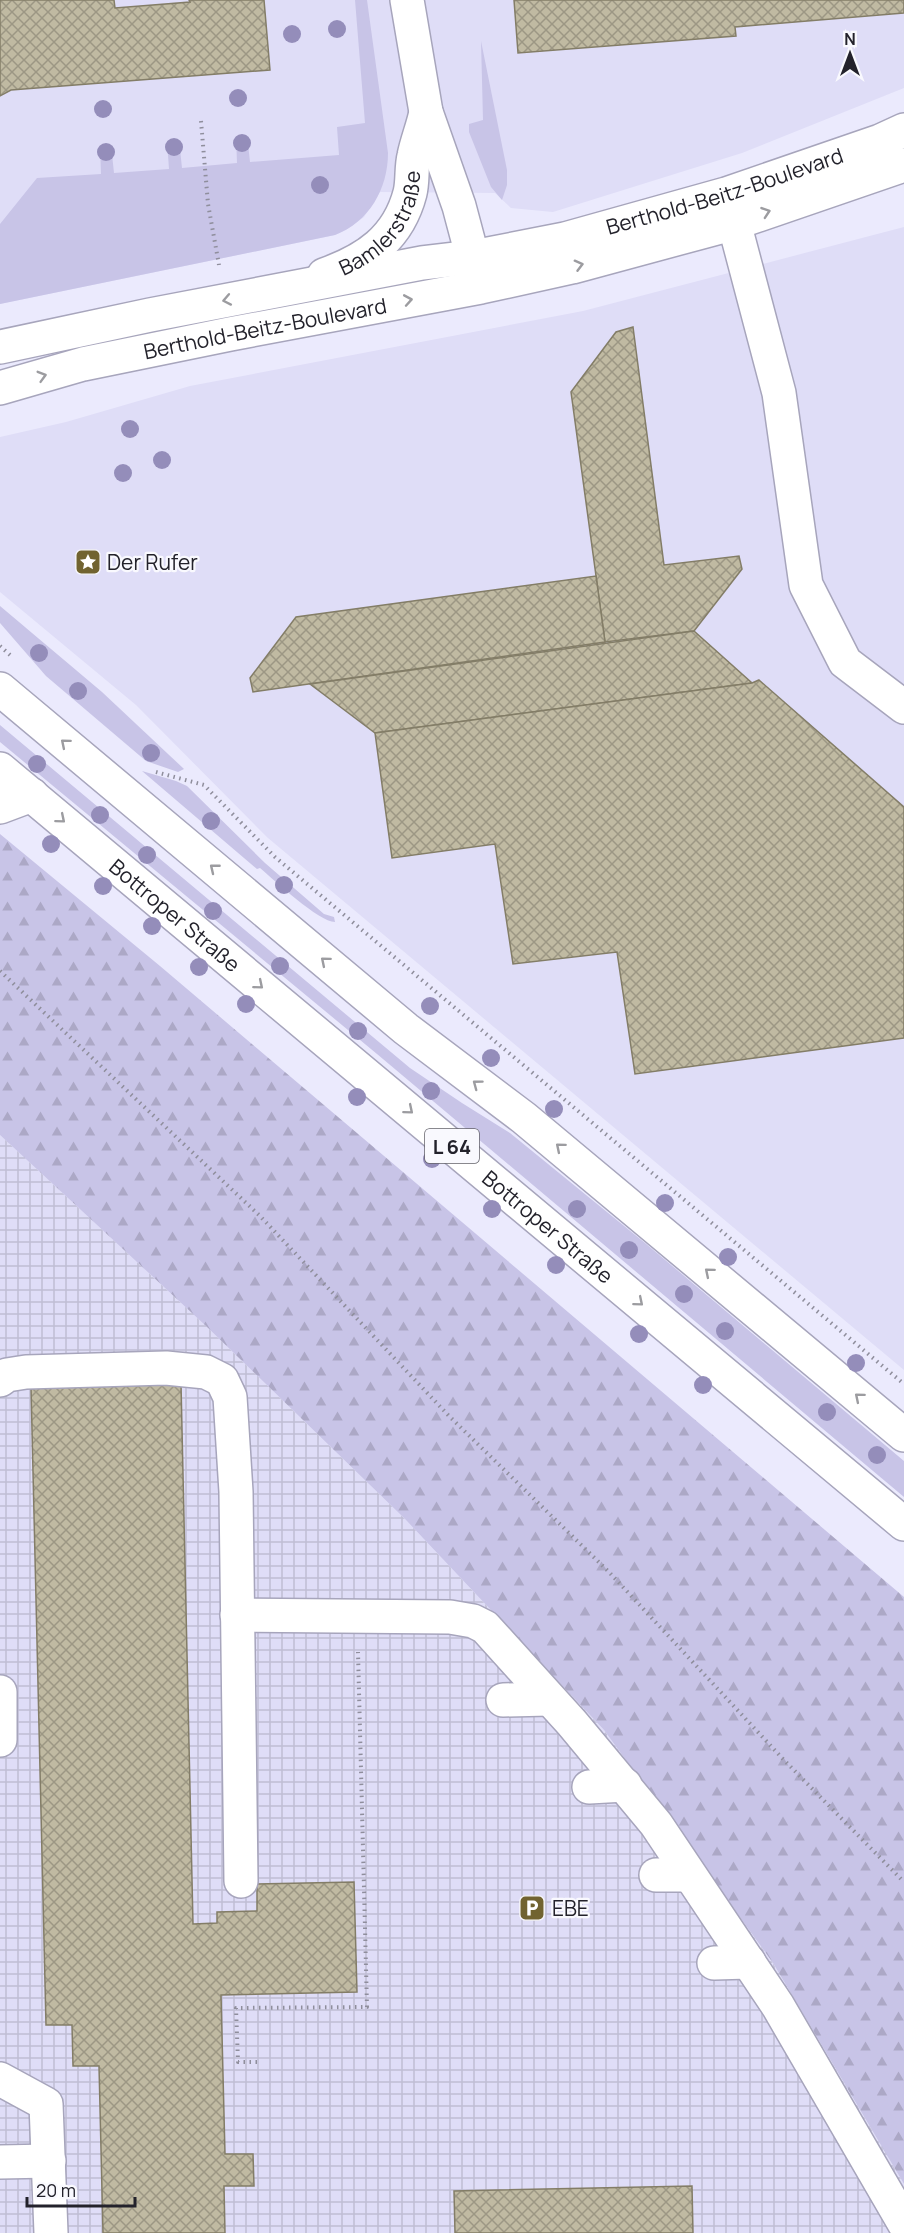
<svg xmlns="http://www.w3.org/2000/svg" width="904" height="2233" viewBox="0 0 904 2233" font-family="Manrope,sans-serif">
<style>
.built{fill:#dfddf7}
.industrial{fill:url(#industrial-grid)}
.grass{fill:#c8c4e7}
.forest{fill:url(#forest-firs)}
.building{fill:url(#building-cross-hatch);stroke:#837d67;stroke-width:1.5}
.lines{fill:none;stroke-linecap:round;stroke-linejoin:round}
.minor-casing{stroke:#a7a5bc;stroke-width:36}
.major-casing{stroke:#a7a5bc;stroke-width:36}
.path{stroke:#8f8e9c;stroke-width:4;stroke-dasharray:1.5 4.5;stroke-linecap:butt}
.minor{stroke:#fff;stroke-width:33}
.major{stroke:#fff;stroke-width:33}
.tree{fill:#948dba}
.oneway{stroke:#9c9ca0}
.labels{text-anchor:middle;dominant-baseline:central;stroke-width:4.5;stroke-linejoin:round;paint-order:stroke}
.shield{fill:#f9f9fe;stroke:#63626a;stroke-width:1.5}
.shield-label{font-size:20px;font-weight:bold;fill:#23222b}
.street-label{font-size:21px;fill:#23222b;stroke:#f9f9fe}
.poi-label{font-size:21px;fill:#23222b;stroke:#f9f9fe;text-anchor:start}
</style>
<defs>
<pattern id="industrial-grid" width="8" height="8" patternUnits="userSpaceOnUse" patternTransform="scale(1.5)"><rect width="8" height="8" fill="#dfddf7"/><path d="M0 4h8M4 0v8" fill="none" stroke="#bfbdd4"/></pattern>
<pattern id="forest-firs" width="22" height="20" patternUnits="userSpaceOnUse" patternTransform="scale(1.5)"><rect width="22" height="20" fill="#c8c4e7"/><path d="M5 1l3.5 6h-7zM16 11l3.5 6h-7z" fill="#aca8c6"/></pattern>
<pattern id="building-cross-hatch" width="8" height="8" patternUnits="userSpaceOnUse" patternTransform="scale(1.5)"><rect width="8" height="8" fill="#c0baa2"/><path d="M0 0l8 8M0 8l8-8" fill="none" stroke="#9c9784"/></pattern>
</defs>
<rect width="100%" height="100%" fill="#ebeafd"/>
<g class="built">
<polygon points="0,0 904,0 904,88 742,153 553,212 511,208 495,193 380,192 364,217 346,230 335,235 0,304"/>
<polygon points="904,227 904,1370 268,838 136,705 0,592 0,437 66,422 190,386 583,311"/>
</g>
<polygon class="industrial" points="0,1135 207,1327 405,1519 604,1730 773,1963 904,2184 904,2233 0,2233"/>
<g class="grass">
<path d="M355 0H367L388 153C388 189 369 222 335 235L0 304V224L37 178 101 174 100 146 111 145 114 173 169 169 167 141 179 140 182 168 237 163 236 136 247 135 250 162 339 155 337 127 365 123Z"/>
<polygon points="481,41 507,170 507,185 502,200 491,187 469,132 469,124 483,120"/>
<polygon points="0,606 102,692 184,769 178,772 146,761 46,676 0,623"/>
<polygon points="0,725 410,1068 462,1103 510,1133 645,1243 904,1461 904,1497 377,1054 0,742"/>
<path d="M142 771 176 781 187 786 265 863 324 914 334 917 335 922C319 922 274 880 260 868L257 869Z"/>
</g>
<polygon class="forest" points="0,834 160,966 904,1597 904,2184 773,1963 604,1730 405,1519 207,1327 0,1135"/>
<g class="building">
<polygon points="0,0 114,0 115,8 190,2 189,0 264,0 270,70 11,90 0,96"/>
<polygon points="514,0 904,0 904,13 735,27 736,36 518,53"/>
<polygon points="633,327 664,565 739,556 742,569 694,631 605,642 571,392 616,332"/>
<polygon points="596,576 605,642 253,692 250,678 296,617"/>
<polygon points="694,631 752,683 375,733 310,684"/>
<polygon points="759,680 904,807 904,1038 635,1074 617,952 513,964 495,844 392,858 375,733 752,683"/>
<polygon points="181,1384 193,1924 217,1923 217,1912 257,1911 257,1884 354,1882 357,1992 221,1995 225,2154 253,2154 254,2186 224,2186 225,2233 103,2233 99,2066 73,2066 72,2025 46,2025 31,1387"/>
<polygon points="692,2186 693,2233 455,2233 454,2191"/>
</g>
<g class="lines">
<g class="minor-casing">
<g id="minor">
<polyline points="407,0 426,112 459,206 480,285"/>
<polyline points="727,196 779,393 806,585 845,662 904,707"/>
<path id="s1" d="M324 275C366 260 398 239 410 193 413 181 411 168 414 156 417 141 423 127 426 112"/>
<polyline points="0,807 32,795"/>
<polyline points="0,1380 7,1375 26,1372 166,1368 206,1372 222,1380 230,1397 236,1492 241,1881"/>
<polyline points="237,1615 450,1617 473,1621 485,1627 572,1723 656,1824 778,2006 904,2223"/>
<polyline points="0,1692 0,1740"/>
<polyline points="503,1700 549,1699"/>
<polyline points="589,1787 625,1785"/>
<polyline points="656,1875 689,1875"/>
<polyline points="714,1963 749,1962"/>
<polyline points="0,2079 46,2104 51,2233"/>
<polyline points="0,2162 49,2161"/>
</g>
</g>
<g class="major-casing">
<g id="major">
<path id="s2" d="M0 347 150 315 422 263 473 257 565 239 726 194 880 141 904 130"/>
<path id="s3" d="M0 388 83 364 230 334 481 287 572 267 735 223 904 165"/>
<polyline points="0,689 406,1029 524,1118 904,1435"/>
<path id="s4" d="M0 769 904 1524"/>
</g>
</g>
<g class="path">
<polyline points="201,121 208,204 219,265"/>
<polyline points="0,646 10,655"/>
<polyline points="156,772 204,785 275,857 904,1384"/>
<polyline points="0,971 260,1216 449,1416 608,1571 783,1759 904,1882"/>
<polyline points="257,2062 238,2062 236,2008 367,2007 358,1652"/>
</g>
<use href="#minor" class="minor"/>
<use href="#major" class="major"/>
</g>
<g class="tree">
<circle cx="337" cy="29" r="9"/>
<circle cx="292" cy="34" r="9"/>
<circle cx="238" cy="98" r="9"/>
<circle cx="103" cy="109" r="9"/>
<circle cx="242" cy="143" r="9"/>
<circle cx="174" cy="147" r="9"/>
<circle cx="106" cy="152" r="9"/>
<circle cx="320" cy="185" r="9"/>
<circle cx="130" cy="429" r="9"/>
<circle cx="162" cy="460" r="9"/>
<circle cx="123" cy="473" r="9"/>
<circle cx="39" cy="653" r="9"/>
<circle cx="78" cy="691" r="9"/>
<circle cx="151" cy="753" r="9"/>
<circle cx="37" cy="764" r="9"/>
<circle cx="100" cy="815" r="9"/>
<circle cx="211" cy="821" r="9"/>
<circle cx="51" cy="844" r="9"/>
<circle cx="147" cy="855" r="9"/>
<circle cx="284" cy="885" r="9"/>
<circle cx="103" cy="886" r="9"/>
<circle cx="213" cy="911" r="9"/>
<circle cx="152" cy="926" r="9"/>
<circle cx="280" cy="966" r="9"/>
<circle cx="199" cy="967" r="9"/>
<circle cx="246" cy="1004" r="9"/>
<circle cx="430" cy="1006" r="9"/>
<circle cx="358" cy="1031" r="9"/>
<circle cx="491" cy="1058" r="9"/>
<circle cx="431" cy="1091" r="9"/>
<circle cx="357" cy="1097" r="9"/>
<circle cx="554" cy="1109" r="9"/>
<circle cx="432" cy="1159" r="9"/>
<circle cx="665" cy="1203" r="9"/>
<circle cx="492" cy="1209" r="9"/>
<circle cx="577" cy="1209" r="9"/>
<circle cx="629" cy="1250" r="9"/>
<circle cx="728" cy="1257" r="9"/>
<circle cx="556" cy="1265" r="9"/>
<circle cx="684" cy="1294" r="9"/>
<circle cx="725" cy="1331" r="9"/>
<circle cx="639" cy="1334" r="9"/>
<circle cx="856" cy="1363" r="9"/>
<circle cx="703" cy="1385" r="9"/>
<circle cx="827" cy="1412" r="9"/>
<circle cx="877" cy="1455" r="9"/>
</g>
<defs><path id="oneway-chevron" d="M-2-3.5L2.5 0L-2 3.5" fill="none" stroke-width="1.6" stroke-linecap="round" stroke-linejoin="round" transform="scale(1.5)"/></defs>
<g class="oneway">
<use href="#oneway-chevron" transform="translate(766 212) rotate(-19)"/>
<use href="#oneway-chevron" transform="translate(579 265) rotate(-15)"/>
<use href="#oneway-chevron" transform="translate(227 300) rotate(169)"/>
<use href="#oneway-chevron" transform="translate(408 300) rotate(-10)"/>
<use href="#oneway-chevron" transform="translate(42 376) rotate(-16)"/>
<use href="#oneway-chevron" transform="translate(65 743) rotate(-140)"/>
<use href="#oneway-chevron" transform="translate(61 819) rotate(40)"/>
<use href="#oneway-chevron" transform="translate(214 868) rotate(-141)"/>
<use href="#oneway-chevron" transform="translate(325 961) rotate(-140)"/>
<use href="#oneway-chevron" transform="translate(259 985) rotate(40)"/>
<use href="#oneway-chevron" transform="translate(477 1084) rotate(-143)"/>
<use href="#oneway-chevron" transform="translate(409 1110) rotate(40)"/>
<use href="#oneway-chevron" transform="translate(560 1147) rotate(-140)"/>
<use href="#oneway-chevron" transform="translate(709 1272) rotate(-140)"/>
<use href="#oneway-chevron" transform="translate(639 1302) rotate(40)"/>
<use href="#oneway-chevron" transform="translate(859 1397) rotate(-140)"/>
</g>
<defs>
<g id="sight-square" transform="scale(1.35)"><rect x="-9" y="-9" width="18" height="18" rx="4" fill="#716330" stroke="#f9f9fe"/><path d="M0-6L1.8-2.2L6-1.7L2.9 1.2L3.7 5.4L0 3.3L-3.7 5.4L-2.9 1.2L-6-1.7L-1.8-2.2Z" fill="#fff"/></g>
<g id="parking-square" transform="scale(1.35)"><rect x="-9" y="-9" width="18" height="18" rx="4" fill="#716330" stroke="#f9f9fe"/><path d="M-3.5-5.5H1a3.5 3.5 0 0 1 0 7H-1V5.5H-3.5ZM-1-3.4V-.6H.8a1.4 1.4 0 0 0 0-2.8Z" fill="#fff"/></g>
</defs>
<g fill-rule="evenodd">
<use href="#sight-square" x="88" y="562"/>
<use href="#parking-square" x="532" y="1908"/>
</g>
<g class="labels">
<rect class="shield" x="425" y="1129" width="54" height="34" rx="4.5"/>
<g class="shield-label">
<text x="452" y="1146">L 64</text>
</g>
<g class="street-label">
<text stroke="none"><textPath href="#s2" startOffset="742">Berthold-Beitz-Boulevard</textPath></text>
<text stroke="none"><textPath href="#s1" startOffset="82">Bamlerstraße</textPath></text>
<text stroke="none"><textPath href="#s3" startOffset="272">Berthold-Beitz-Boulevard</textPath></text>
<text stroke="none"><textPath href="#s4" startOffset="228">Bottroper Straße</textPath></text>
<text stroke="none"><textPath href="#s4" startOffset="714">Bottroper Straße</textPath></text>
</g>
<g class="poi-label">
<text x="107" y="562">Der Rufer</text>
<text x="552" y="1908">EBE</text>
</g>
</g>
<g transform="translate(850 54)" stroke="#f9f9fe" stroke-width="4.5" paint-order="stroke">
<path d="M0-4.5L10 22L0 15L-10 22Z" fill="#23222b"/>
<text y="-9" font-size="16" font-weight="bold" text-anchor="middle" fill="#23222b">N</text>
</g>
<path d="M27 2197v9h108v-9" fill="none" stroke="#23222b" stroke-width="3"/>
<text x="36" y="2197" font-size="18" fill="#23222b" stroke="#f9f9fe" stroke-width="4.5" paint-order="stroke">20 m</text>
</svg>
